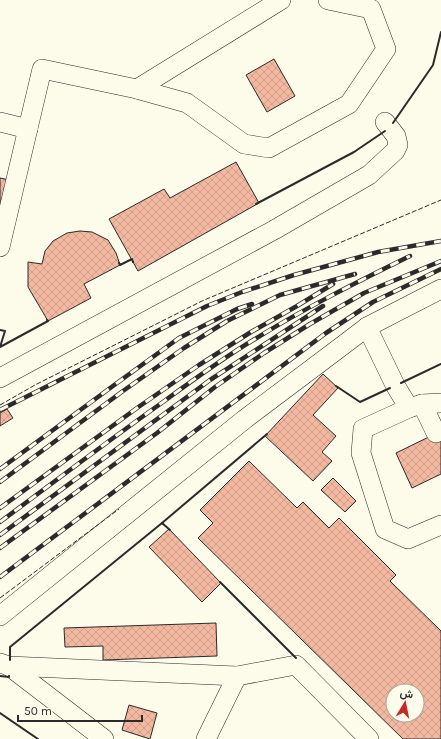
<svg xmlns="http://www.w3.org/2000/svg" width="441" height="739" viewBox="0 0 441 739" font-family="Karla,Vazirmatn,sans-serif">
<style>
.building{fill:url(#building-cross-hatch);stroke:#2b2b2b;fill-rule:evenodd}
.lines{fill:none;stroke-linecap:round;stroke-linejoin:round}
.minor-casing{stroke:#2b2b2b;stroke-width:20}
.minor{stroke:#fdfbea;stroke-width:19}
.rail-casing{stroke:#2b2b2b;stroke-width:4.5}
.rail{stroke:#fdfbea;stroke-width:3;stroke-dasharray:9;stroke-linecap:butt}
.fence{stroke:#2b2b2b;stroke-width:1;stroke-dasharray:5 2;stroke-linecap:butt}
.wall{stroke:#2b2b2b;stroke-width:2}
</style>
<defs>
<pattern id="building-cross-hatch" width="8" height="8" patternUnits="userSpaceOnUse"><rect width="8" height="8" fill="#f2b8a0"/><path d="M0 0l8 8M0 8l8-8" fill="none" stroke="#d09e8a"/></pattern>
</defs>
<rect width="100%" height="100%" fill="#fdfbea"/>
<g class="building">
<polygon points="274,59 295,96 267,112 246,75"/>
<polygon points="236,162 259,203 138,271 109,219 164,189 170,198"/>
<polygon points="0,178 10,180 4,206 0,205"/>
<polygon points="80,231 92,232 108,240 116,253 120,265 84,284 91,298 48,321 28,287 28,262 42,264 45,251 53,241 67,233"/>
<polygon points="323,374 338,388 313,415 336,436 322,452 332,461 313,481 265,436"/>
<polygon points="7,409 13,418 0,426 0,413"/>
<polygon points="441,431 441,474 412,488 396,453"/>
<path d="M249 461 297 508 303 502 329 528 339 518 396 575 390 581 441 631V739H403L198 538 213 523 200 510ZM393 691H417V715H393Z"/>
<polygon points="333,478 356,501 345,512 321,490"/>
<polygon points="169,529 221,583 202,602 149,547"/>
<polygon points="216,623 217,656 103,660 103,646 65,647 64,628"/>
<polygon points="129,705 157,713 150,739 122,730"/>
</g>
<g class="lines">
<g class="minor-casing">
<g id="minor">
<polyline points="137,89 281,0"/>
<polyline points="0,122 28,129"/>
<polyline points="0,247 42,69 137,89 187,103 244,144 269,148 349,104 386,49 371,9 328,0"/>
<polyline points="367,327 395,385 409,408 363,429 361,453 385,529 408,539 441,525"/>
<polyline points="0,378 274,230 369,175 395,151 398,145 396,136 385,122"/>
<polyline points="422,404 436,433"/>
<polyline points="409,408 422,404 441,403"/>
<polyline points="0,616 245,419 342,346 367,327 441,289"/>
<polyline points="0,663 9,666 237,676 296,665 369,739"/>
<polyline points="9,666 104,739"/>
<polyline points="206,739 237,676"/>
</g>
</g>
<use href="#minor" class="minor"/>
<g class="rail-casing">
<g id="rail">
<polyline points="0,410 207,306 242,292 294,275 378,252 441,241"/>
<polyline points="0,469 117,383 179,338 237,309 252,304"/>
<polyline points="0,482 123,391 184,348 227,321 280,295 355,274"/>
<polyline points="0,508 137,408 199,365 251,332 297,306 333,284"/>
<path d="M0 522C54 482 108 441 163 402 193 380 223 358 255 339 305 308 357 282 410 256"/>
<polyline points="0,535 210,380 323,306"/>
<polyline points="0,548 157,433 215,387 264,353 310,324 364,293 441,261"/>
<polyline points="0,577 326,333 373,302 441,269"/>
</g>
</g>
<use href="#rail" class="rail"/>
<g class="fence">
<polyline points="0,405 35,385 202,301 441,200"/>
<polyline points="0,598 119,509"/>
</g>
<g class="wall">
<polyline points="393,123 433,65 441,32"/>
<polyline points="256,204 354,152 385,131"/>
<polyline points="119,263 120,265 132,259 133,262"/>
<polyline points="0,330 5,331 0,347 48,321 47,320"/>
<polyline points="401,383 441,364"/>
<polyline points="336,386 360,402 390,388"/>
<polyline points="170,530 162,523 267,434"/>
<polyline points="220,582 296,658"/>
<polyline points="10,660 10,647 162,523 163,524"/>
<polyline points="0,676 9,677 9,676"/>
<polyline points="0,713 38,739"/>
</g>
</g>
<g transform="translate(405 703) rotate(10)"><circle r="19" fill="#fdfbea" stroke="#a9a89e"/>
<path d="M0-3L7 15L0 10L-7 15Z" fill="#c62828"/>
<text y="-6" font-size="11" font-weight="bold" text-anchor="middle" fill="#2b2b2b">ش</text>
</g>
<path d="M18 715v6h124v-6" fill="none" stroke="#2b2b2b" stroke-width="2"/>
<text x="24" y="715" font-size="12" fill="#2b2b2b" stroke="#fdfbea" stroke-width="3" paint-order="stroke">50 m</text>
</svg>
